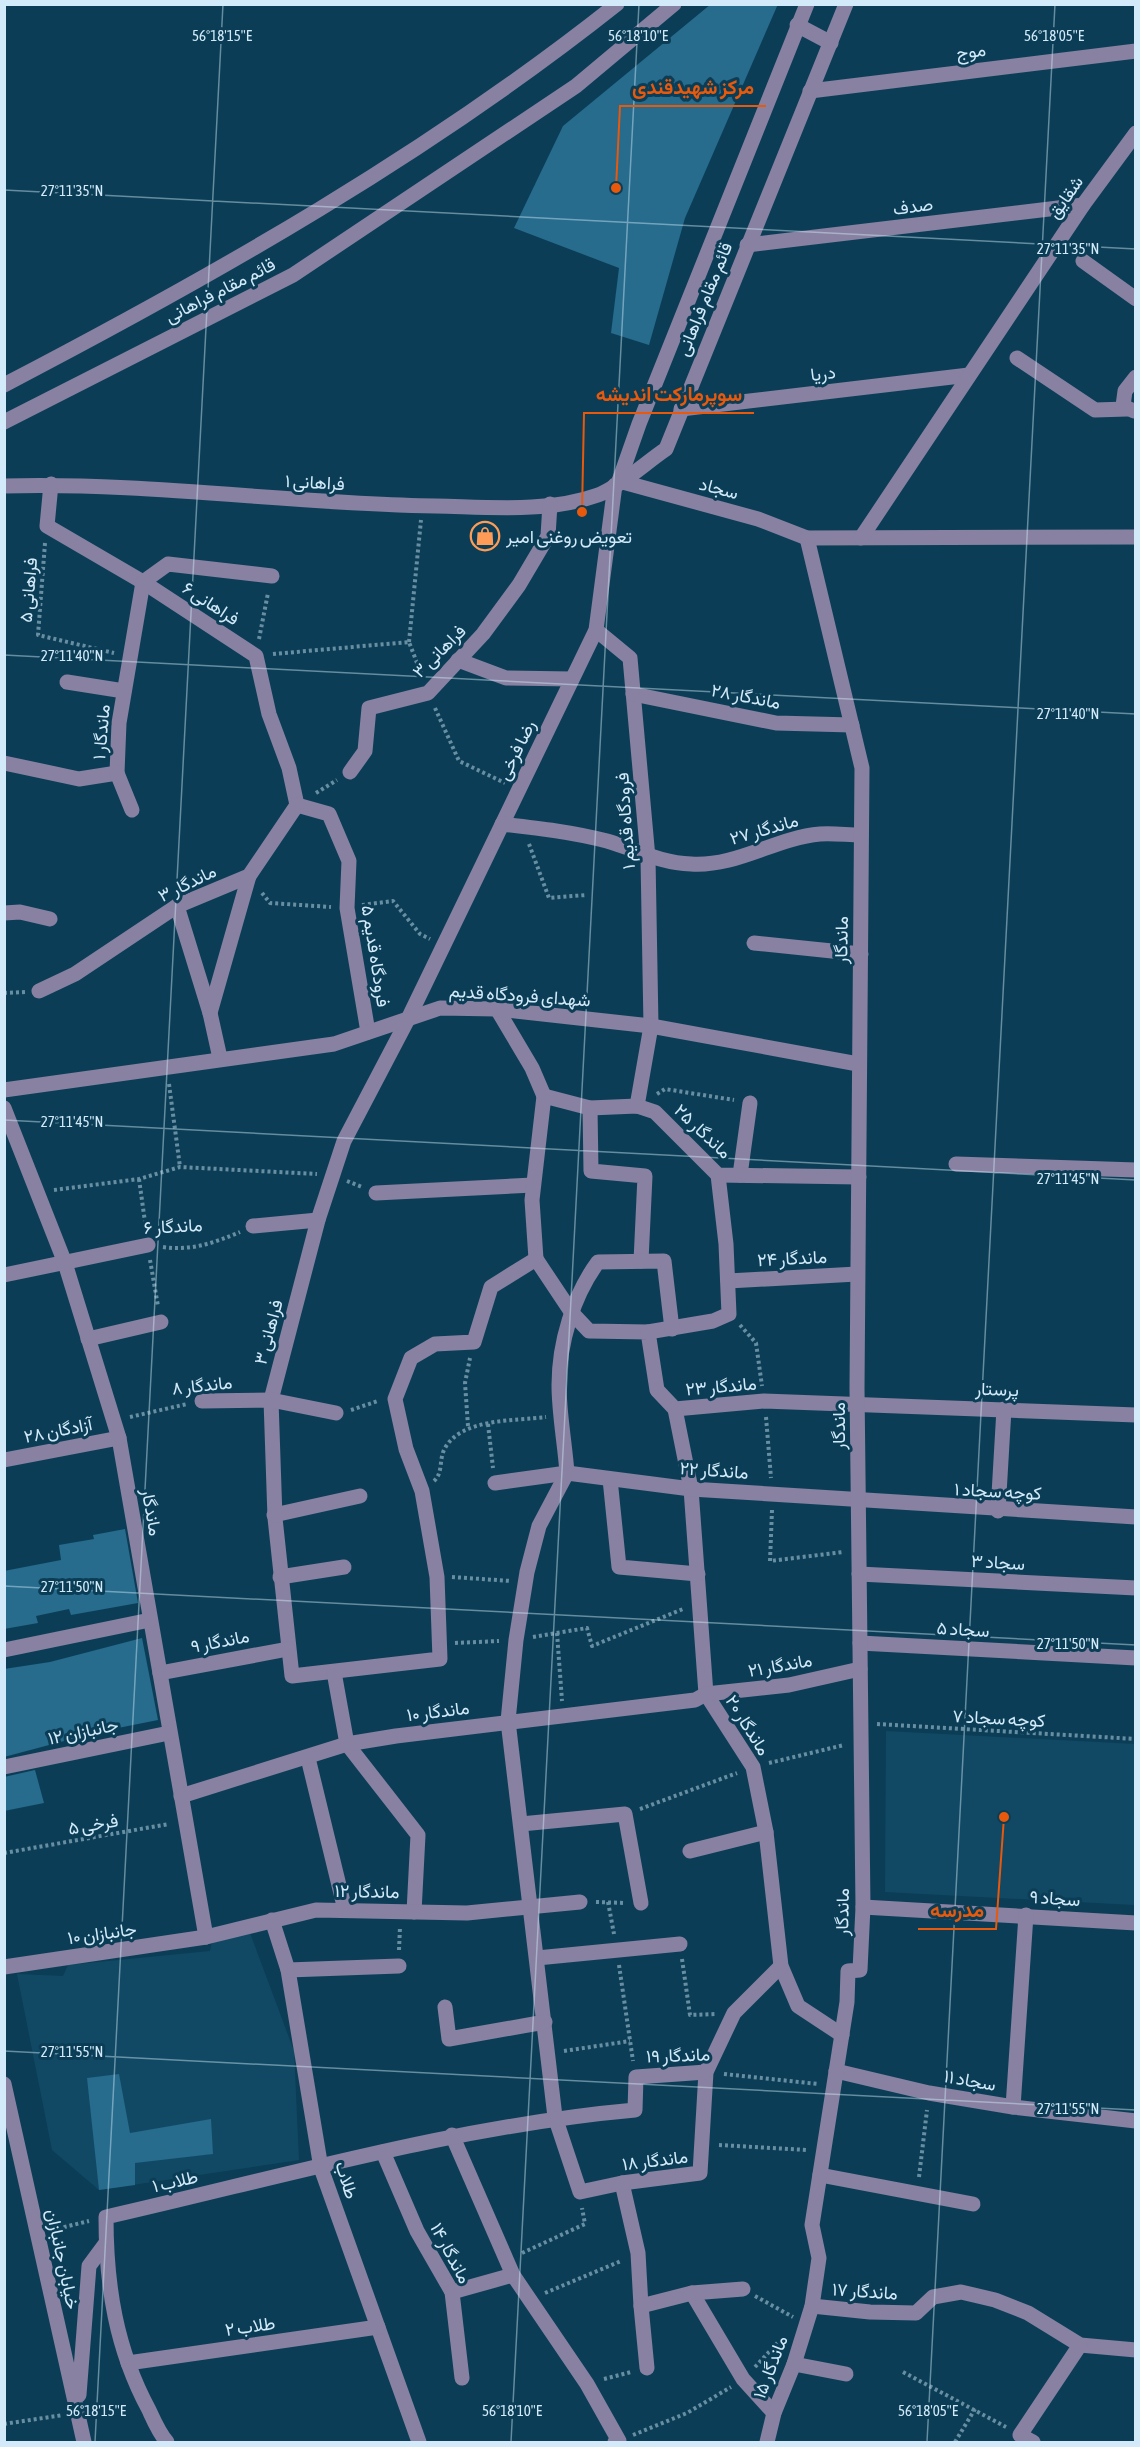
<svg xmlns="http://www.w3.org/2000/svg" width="1140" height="2447" viewBox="0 0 1140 2447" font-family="'Asap Condensed',Vazirmatn,sans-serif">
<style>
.built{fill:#114964}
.building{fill:#276b8d}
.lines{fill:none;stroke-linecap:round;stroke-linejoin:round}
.path{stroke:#688ea2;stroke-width:4;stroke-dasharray:3 3;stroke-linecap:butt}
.minor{stroke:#8881a2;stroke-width:15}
.ticks{fill:none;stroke:#d2eaf9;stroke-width:1.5;stroke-opacity:0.45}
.labels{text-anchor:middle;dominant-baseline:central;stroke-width:6;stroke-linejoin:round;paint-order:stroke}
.street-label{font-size:18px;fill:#d2eaf9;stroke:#0b3e56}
.poi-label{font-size:18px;fill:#d2eaf9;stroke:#0b3e56;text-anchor:start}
.ticks-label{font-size:15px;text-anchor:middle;fill:#d2eaf9;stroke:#0b3e56;stroke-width:6;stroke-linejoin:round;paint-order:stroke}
.leader{fill:none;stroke:#e8590c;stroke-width:2}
.callout-dot{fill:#e8590c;stroke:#0b3e56;stroke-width:2}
.callout-label{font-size:20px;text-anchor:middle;font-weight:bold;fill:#e8590c;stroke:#0b3e56;stroke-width:6;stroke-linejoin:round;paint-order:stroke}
</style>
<rect width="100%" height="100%" fill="#0b3e56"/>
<g class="built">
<polygon points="886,1731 1135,1744 1135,1905 885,1892"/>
<polygon points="250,1933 294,2051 299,2160 99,2190 52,2150 17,1974 63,1976 68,1965 210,1951 212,1942"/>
</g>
<g class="building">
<polygon points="711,4 778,4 685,218 649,345 611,333 619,268 514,228 563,126"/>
<polygon points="125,1529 138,1603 71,1615 69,1609 36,1616 38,1623 4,1629 4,1571 61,1560 59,1545 94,1539 93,1535"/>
<polygon points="142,1638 158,1720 98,1732 4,1757 4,1669 50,1662"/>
<polygon points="35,1770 44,1803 4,1811 4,1777"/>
<polygon points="119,2074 130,2133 211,2119 213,2154 135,2163 135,2185 99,2190 87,2078"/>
</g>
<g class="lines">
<g class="path">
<polyline points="45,543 38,635 114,653"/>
<polyline points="259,639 268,593"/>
<polyline points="409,642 421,520"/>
<polyline points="273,654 409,642 422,676"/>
<polyline points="435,708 459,761 505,783"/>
<polyline points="316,793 337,780"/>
<polyline points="529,844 549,898 586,895"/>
<polyline points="262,893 270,903 331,907"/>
<polyline points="362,905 393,901 420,934 430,939"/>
<polyline points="4,993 25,992"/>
<polyline points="169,1084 180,1167"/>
<polyline points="657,1094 665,1089 734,1100"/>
<polyline points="139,1179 146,1229"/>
<polyline points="347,1181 362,1187"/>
<polyline points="54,1190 139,1179 180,1167 317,1174"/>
<path d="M163 1247C191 1251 214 1243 240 1232"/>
<polyline points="150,1260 158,1306"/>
<polyline points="740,1325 756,1343 762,1386"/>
<polyline points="351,1410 378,1401"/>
<polyline points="130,1417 187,1404"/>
<polyline points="766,1417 771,1478"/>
<polyline points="488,1424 493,1468"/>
<polyline points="468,1426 465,1383 470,1358"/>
<path d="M434 1481C443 1473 439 1461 444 1450 459 1418 515 1421 546 1417"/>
<polyline points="772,1510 770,1561 843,1552"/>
<polyline points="452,1577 511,1581"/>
<polyline points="557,1633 562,1701"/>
<polyline points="533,1637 587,1628 592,1646 683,1609"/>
<polyline points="455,1643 499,1641"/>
<polyline points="877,1724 1136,1739"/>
<polyline points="769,1763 844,1745"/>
<polyline points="640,1809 737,1773"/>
<polyline points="4,1853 169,1824"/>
<polyline points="596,1902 625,1903"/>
<polyline points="608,1902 614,1934"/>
<polyline points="399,1950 400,1927"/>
<polyline points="682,1959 690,2015 716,2014"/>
<polyline points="619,1965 633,2061"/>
<polyline points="564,2051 630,2041"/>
<polyline points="724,2074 818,2084"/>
<polyline points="719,2145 807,2150"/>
<polyline points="919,2177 927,2110"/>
<polyline points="52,2230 89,2221"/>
<polyline points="522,2253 585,2224 582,2208"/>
<polyline points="545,2293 621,2261"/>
<polyline points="755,2296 793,2317"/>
<polyline points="755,2367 783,2337"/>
<polyline points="903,2372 1006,2427"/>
<polyline points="604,2379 631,2372"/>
<polyline points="4,2424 63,2415"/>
<polyline points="633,2435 687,2413 731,2387"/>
<polyline points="955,2442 975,2409"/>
</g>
<g class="minor">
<polyline points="797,25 831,43"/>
<polyline points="810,91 1136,51"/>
<polyline points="747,245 1083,205"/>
<polyline points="1083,261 1136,299"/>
<polyline points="1017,358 1095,410 1127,409"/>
<path d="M4 385C217 274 428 154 617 4"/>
<polyline points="681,409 969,375"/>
<polyline points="1134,411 1123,406 1125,391 1136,377"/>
<polyline points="4,422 293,275 576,86 674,4"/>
<polyline points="619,481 758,519 807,538 1136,537"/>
<polyline points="619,481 639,424 807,4"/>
<polyline points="51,484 47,526 143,582 256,656 269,714 289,768 297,805"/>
<polyline points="615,485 596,630 408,1019 344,1141 318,1220 271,1400 275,1518 292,1676 440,1659 437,1577 422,1491 406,1449 395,1399 411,1358 435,1344 474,1342 491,1287 536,1259 572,1313 589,1331 648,1332 657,1390 675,1409 764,1401 1136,1415"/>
<path d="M4 486C148 482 292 504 436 506 488 507 548 513 598 495 618 488 648 461 666 449L846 4"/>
<polyline points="861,538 1083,205 1136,133"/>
<polyline points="596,630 630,658 648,858 651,1026 637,1106"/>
<polyline points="458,660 506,678 572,679"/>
<polyline points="67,682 124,691"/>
<polyline points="633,694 776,723 852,725"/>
<polyline points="4,763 79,779 117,773 119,723 143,582 168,564 272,576"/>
<polyline points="350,772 365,751 369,708 428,693 483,634 519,585 548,536 550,504"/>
<polyline points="117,773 132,810"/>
<polyline points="297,805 329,814 349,861 347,908 368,1032"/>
<path d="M502 824C537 828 573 832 607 841 635 849 660 863 691 864 737 867 775 838 820 834 833 833 848 835 861 835"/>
<polyline points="177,906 210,1013 220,1058"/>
<polyline points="4,913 20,912 50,919"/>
<polyline points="754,943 861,954"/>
<polyline points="39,991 75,974 177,906 249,876 297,805"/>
<polyline points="497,1009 532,1068 544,1096"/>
<polyline points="210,1013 249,876"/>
<polyline points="4,1090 334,1044 440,1008 497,1009 651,1026 858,1064"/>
<polyline points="4,1108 65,1263 119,1438 206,1937"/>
<polyline points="590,1108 591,1171 645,1176 641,1261"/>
<polyline points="956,1164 1136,1170"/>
<polyline points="740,1175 750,1103"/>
<polyline points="376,1193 533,1185"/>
<polyline points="253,1226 318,1220"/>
<polyline points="536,1259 532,1200 544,1096 590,1108 637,1106 655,1112 718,1175 859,1177"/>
<polyline points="4,1275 148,1245"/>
<polyline points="728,1281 857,1274"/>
<polyline points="648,1332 713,1321 729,1314 726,1244 718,1175"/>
<polyline points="88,1339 161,1322"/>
<polyline points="202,1401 271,1400 336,1413"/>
<polyline points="675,1409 691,1489 706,1694 753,1767 766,1832 781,1966 798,2006 842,2035"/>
<polyline points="4,1460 119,1438"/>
<polyline points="610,1479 619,1567 698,1574"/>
<path d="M495 1483 567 1473C565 1444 559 1414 559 1385 559 1343 573 1296 598 1262L664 1261 672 1329"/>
<polyline points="998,1511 1004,1409"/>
<polyline points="274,1515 360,1496"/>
<polyline points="859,1574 1136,1588"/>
<polyline points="280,1577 344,1567"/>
<polyline points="860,1643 1136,1658"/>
<polyline points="4,1650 150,1620"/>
<polyline points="334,1672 347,1744 418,1835 414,1912"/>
<polyline points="160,1673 288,1649"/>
<polyline points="308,1758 345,1910"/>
<polyline points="4,1767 169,1733"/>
<polyline points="181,1796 347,1744 396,1736 695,1700 706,1694 789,1685 860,1669"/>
<polyline points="521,1824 625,1814 641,1903"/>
<polyline points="690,1851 766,1832"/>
<polyline points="863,1907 1136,1923"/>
<polyline points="272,1920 288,1970 321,2168 419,2442"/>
<polyline points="537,1958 680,1944"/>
<polyline points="781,1966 734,2013 706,2072 700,2173 622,2183 580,2192 555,2117 508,1721 516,1640 527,1572 539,1526 567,1473 691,1489 1136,1517"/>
<polyline points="4,1967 206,1937 316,1910 467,1913 580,1902"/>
<polyline points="288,1970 399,1966"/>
<polyline points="445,2007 449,2039 545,2022"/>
<polyline points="836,2071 929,2093 1013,2107 1136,2121"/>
<polyline points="4,2084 84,2442"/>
<polyline points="1013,2107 1026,1915"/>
<polyline points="452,2135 513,2275 587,2384 619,2441 615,2442"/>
<polyline points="383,2152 417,2231 452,2292 462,2378"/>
<polyline points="820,2175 973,2204"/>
<polyline points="622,2183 638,2253 641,2306"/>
<polyline points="452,2292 513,2275"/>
<polyline points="692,2293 743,2379 774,2413"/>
<polyline points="812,2306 870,2312 916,2313 933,2297 961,2292 995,2300 1028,2313 1080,2345 1136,2350"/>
<polyline points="128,2363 378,2327"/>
<polyline points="794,2364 846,2374"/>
<polyline points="647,2368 641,2306 692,2293 743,2289"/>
<polyline points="79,2395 89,2266 106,2243"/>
<path d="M167 2442C159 2433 154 2421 149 2410 116 2349 106 2286 106 2217 282 2177 456 2126 635 2110L636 2077 706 2072"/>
<polyline points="767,2442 774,2413 794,2364 812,2306 819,2258 812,2225 847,2002 848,1971 860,1970 863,1907 857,1388 862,768 807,538"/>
<polyline points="1033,2442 1020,2435 1080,2345"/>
</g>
</g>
<path class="ticks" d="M4 190 1136 249M4 655 1136 714M4 1120 1136 1180M4 1586 1136 1645M4 2051 1136 2110M95 2442 223 4M511 2442 639 4M927 2442 1055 4"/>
<defs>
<g id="shop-ring" transform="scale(1.5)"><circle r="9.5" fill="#0b3e56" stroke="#fe9c57" stroke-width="1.5"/><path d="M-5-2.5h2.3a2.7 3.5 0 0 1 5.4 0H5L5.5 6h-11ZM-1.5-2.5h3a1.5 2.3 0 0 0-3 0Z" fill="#fe9c57"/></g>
</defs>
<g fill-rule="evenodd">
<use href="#shop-ring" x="485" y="536"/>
</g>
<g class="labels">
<g class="street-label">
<text transform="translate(971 51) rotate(-7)">موج</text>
<text transform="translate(1065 197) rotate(-55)">شقایق</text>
<text transform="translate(913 206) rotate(-7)">صدف</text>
<text transform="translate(220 290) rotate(-27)">قائم مقام فراهانی</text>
<text transform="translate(704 299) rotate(-68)">قائم مقام فراهانی</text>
<text transform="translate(823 373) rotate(-7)">دریا</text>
<text transform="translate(315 482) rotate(3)">فراهانی ۱</text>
<text transform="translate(719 488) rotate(15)">سجاد</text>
<text transform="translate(28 590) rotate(-85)">فراهانی ۵</text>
<text transform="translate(211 603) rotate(33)">فراهانی ۶</text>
<text transform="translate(439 651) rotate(-45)">فراهانی ۳</text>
<text transform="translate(746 696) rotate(11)">ماندگار ۲۸</text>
<text transform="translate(101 732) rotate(-85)">ماندگار ۱</text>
<text transform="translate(516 750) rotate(-64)">رضا فرخی</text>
<text transform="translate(625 821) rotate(-94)">فرودگاه قدیم ۱</text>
<text transform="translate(764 829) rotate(-16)">ماندگار ۲۷</text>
<text transform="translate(187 883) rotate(-26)">ماندگار ۳</text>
<text transform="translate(841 940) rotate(-89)">ماندگار</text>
<text transform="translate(376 956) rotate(81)">فرودگاه قدیم ۵</text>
<text transform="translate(520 995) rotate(4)">شهدای فرودگاه قدیم</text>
<text transform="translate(703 1131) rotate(43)">ماندگار ۲۵</text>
<text transform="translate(173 1226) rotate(-3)">ماندگار ۶</text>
<text transform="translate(792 1258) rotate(-3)">ماندگار ۲۴</text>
<text transform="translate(268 1332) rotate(-75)">فراهانی ۳</text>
<text transform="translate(202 1385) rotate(-6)">ماندگار ۸</text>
<text transform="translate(721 1386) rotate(-5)">ماندگار ۲۳</text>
<text transform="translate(997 1389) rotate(2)">پرستار</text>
<text transform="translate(838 1426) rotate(-90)">ماندگار</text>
<text transform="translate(58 1430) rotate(-11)">آزادگان ۲۸</text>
<text transform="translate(714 1470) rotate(4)">ماندگار ۲۲</text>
<text transform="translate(998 1491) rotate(3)">کوچه سجاد ۱</text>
<text transform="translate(152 1512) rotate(80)">ماندگار</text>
<text transform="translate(998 1562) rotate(3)">سجاد ۳</text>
<text transform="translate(963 1629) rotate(3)">سجاد ۵</text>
<text transform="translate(220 1641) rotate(-11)">ماندگار ۹</text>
<text transform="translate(780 1665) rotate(-10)">ماندگار ۲۱</text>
<text transform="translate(438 1711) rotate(-7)">ماندگار ۱۰</text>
<text transform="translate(999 1718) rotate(3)">کوچه سجاد ۷</text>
<text transform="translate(748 1725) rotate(58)">ماندگار ۲۰</text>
<text transform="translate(83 1731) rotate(-12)">جانبازان ۱۲</text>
<text transform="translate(93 1824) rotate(-10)">فرخی ۵</text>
<text transform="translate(367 1891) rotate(1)">ماندگار ۱۲</text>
<text transform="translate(1055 1898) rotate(4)">سجاد ۹</text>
<text transform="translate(842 1912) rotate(-89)">ماندگار</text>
<text transform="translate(102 1933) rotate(-8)">جانبازان ۱۰</text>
<text transform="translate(678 2055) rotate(-2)">ماندگار ۱۹</text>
<text transform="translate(970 2080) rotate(10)">سجاد ۱۱</text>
<text transform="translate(655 2160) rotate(-7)">ماندگار ۱۸</text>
<text transform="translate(347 2180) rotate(72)">طلاب</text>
<text transform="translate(175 2181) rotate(-13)">طلاب ۱</text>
<text transform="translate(451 2253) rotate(62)">ماندگار ۱۴</text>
<text transform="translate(63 2259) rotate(78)">خیابان جانبازان</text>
<text transform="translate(865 2291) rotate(4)">ماندگار ۱۷</text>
<text transform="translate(250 2326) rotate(-8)">طلاب ۲</text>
<text transform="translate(770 2367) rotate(-69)">ماندگار ۱۵</text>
</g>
<g class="poi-label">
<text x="506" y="536">تعویض روغنی امیر</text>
</g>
</g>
<g class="ticks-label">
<text x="222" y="41">56°18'15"E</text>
<text x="638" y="41">56°18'10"E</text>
<text x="1054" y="41">56°18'05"E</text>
<text x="72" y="196">27°11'35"N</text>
<text x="1068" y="254">27°11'35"N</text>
<text x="72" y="661">27°11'40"N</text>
<text x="1068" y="719">27°11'40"N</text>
<text x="72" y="1127">27°11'45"N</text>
<text x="1068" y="1184">27°11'45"N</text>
<text x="72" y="1592">27°11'50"N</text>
<text x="1068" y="1649">27°11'50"N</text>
<text x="72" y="2057">27°11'55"N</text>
<text x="1068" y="2114">27°11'55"N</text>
<text x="96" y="2416">56°18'15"E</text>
<text x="512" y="2416">56°18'10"E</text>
<text x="928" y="2416">56°18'05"E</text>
</g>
<path class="leader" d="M616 188L620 106H766M582 512L584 413H754M1004 1817L996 1929H918"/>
<g class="callout-dot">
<circle cx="616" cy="188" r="6"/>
<circle cx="582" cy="512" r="6"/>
<circle cx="1004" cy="1817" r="6"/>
</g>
<g class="callout-label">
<text x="693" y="94">مرکز شهیدقندی</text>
<text x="669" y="401">سوپرمارکت اندیشه</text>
<text x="957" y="1917">مدرسه</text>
</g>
<rect width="1140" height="2447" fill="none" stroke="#d2eaf9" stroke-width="12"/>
</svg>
